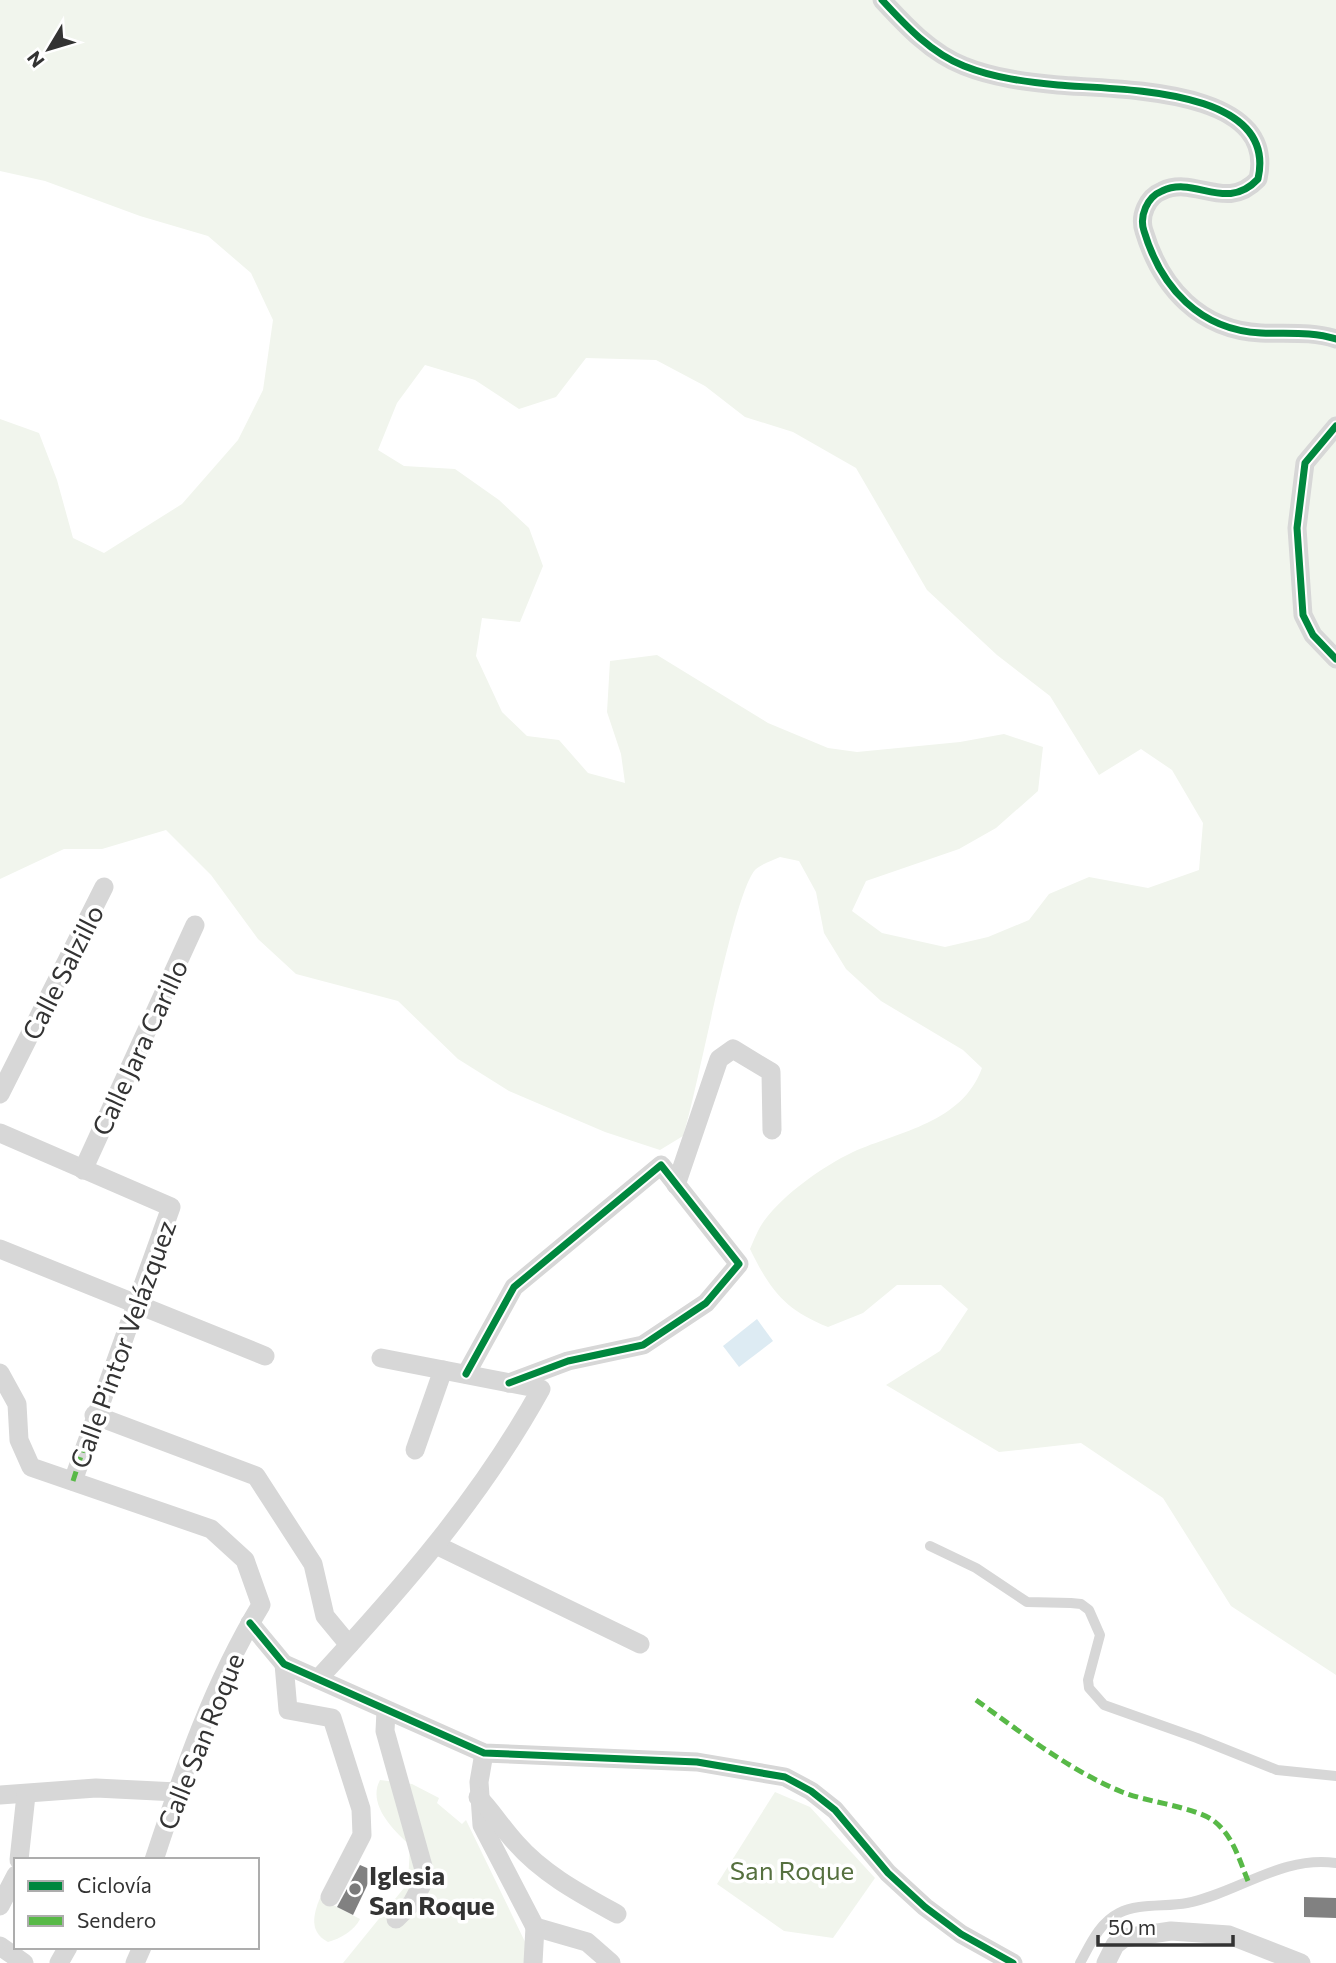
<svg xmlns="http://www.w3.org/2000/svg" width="1336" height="1963" viewBox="0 0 1336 1963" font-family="Commissioner,sans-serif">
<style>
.green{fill:#f1f5ed;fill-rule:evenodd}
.water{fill:#ddebf3}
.building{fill:#818181}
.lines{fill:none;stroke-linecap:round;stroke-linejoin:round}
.service{stroke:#d7d7d7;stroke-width:10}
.minor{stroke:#d7d7d7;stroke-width:19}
.quiet{stroke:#58b947;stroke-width:5;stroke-dasharray:10 5;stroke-linecap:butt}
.cycleway-casing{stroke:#fff;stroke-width:11}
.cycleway{stroke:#00873e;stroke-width:7}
.poi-dot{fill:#7a7a7a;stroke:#fff;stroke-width:2.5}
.labels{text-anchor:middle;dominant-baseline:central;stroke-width:7;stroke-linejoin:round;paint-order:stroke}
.street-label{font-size:26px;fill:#333;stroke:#fff}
.park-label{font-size:26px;fill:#56703f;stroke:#fff}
.poi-label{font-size:26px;font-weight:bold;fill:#333;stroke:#fff;text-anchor:start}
</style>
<rect width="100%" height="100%" fill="#fff"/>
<g class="green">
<path d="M0 0H1336V1675L1231 1606 1163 1498 1081 1443 999 1452 886 1385 940 1351 968 1309 941 1285H897L863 1313 828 1327C785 1310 770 1290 750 1249 754 1240 758 1229 764 1221 785 1193 822 1167 853 1152 900 1131 962 1123 982 1068L963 1050 881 1001 846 969 824 933 816 892 799 861 780 857C773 860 762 864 756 869 734 889 698 1090 683 1136L660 1150 605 1132 509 1091 458 1059 398 1001 296 974 258 939 211 875 166 830 102 849H64L0 879V419L39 433 57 480 73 538 104 553 182 504 238 440 263 390 273 320 251 273 208 236 140 216 45 181 0 171ZM586 358 656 360 705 386 745 417 793 432 856 468 927 590 997 655 1050 696 1099 775 1141 749 1172 770 1203 823 1199 870 1148 888 1089 877 1049 894 1029 920 988 937 945 947 882 933 852 911 866 881 959 849 996 828 1038 791 1043 747 1004 734 960 742 857 752 828 748 768 723 657 655 610 661 607 712 621 754 625 783 588 773 559 740 527 736 502 712 476 656 482 618 520 622 543 566 529 528 499 500 455 469 404 466 378 450 397 403 425 365 475 380 519 409 556 397Z"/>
<path d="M380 1780 412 1784 439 1798 437 1803 462 1824 466 1820 528 1948 527 1963H343L408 1883 410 1845C393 1830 367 1804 380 1780Z"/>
<polygon points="775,1792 810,1807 875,1878 833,1938 784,1931 717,1884"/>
<path d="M320 1898 360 1919C355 1930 340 1939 328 1942 309 1932 313 1915 320 1898Z"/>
</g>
<polygon class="water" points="757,1319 773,1341 739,1367 723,1346"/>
<g class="building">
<polygon points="360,1865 374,1871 353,1915 337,1907"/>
<polygon points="1304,1897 1336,1898 1336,1918 1304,1917"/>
</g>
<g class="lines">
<g class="service">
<polyline points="930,1546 976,1568 1027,1602 1071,1603 1081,1604 1089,1610 1100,1635 1088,1680 1089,1688 1104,1705 1197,1738 1277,1770 1336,1776"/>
<path d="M1080 1963C1090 1945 1099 1923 1119 1913 1138 1903 1166 1907 1187 1903 1238 1893 1282 1855 1336 1863"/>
</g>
<g class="minor">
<path d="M882 0C906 26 931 53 964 66 994 78 1027 82 1058 85 1115 90 1279 86 1258 179 1226 213 1195 175 1162 191 1147 197 1139 216 1144 231 1161 288 1200 330 1261 333 1286 334 1312 331 1336 339"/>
<polyline points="1336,426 1305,463 1297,528 1303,615 1313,635 1336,659"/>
<polyline points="0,1094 104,887"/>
<polyline points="0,1133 171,1207 73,1481"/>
<polyline points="83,1170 195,925"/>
<polyline points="676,1185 719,1059 733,1049 771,1072 772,1130"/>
<polyline points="0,1249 265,1356"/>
<path d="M0 1373 17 1404 19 1440 31 1467 211 1529 245 1560 261 1605C213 1684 183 1772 154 1860"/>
<polyline points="466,1374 514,1287 661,1165 739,1264 706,1303 643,1345 568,1361 509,1383"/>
<polyline points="94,1415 256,1476 313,1564 325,1616 349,1645"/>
<polyline points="415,1450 443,1370"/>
<polyline points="436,1545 640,1644"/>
<polyline points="250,1623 284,1664 484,1753 697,1762 785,1777 811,1791 835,1810 888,1873 925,1907 961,1934 1013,1963"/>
<polyline points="284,1664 288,1710 332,1718 361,1809 362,1835 330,1897"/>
<path d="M318 1679C402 1588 481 1498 541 1389L381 1358"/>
<polyline points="386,1711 385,1731 426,1877 412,1903 396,1919"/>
<polyline points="484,1753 479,1782 482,1825 535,1927"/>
<polyline points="0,1795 96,1788 177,1792"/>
<path d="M478 1797C492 1811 502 1828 516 1843 543 1874 581 1894 617 1914"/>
<polyline points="19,1860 26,1795"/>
<polyline points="0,1906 16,1875"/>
<polyline points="535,1927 587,1942 611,1963"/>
<polyline points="0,1946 24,1963"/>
<polyline points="59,1963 68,1947"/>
<polyline points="135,1963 142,1947"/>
<polyline points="533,1963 535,1927"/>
<polyline points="1106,1963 1115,1945 1124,1938 1171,1931 1229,1935 1301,1963"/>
</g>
<g class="quiet">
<polyline points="73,1481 94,1415"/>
<path d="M976 1700C1022 1733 1069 1770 1122 1792 1147 1802 1195 1807 1214 1821 1233 1836 1239 1859 1248 1881"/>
</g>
<g class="cycleway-casing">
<g id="cycleway">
<path d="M882 0C906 26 931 53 964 66 994 78 1027 82 1058 85 1115 90 1279 86 1258 179 1226 213 1195 175 1162 191 1147 197 1139 216 1144 231 1161 288 1200 330 1261 333 1286 334 1312 331 1336 339"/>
<polyline points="1336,426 1305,463 1297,528 1303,615 1313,635 1336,659"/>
<polyline points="466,1374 514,1287 661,1165 739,1264 706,1303 643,1345 568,1361 509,1383"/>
<polyline points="250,1623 284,1664 484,1753 697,1762 785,1777 811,1791 835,1810 888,1873 925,1907 961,1934 1013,1963"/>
</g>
</g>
<use href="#cycleway" class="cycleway"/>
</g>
<circle class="poi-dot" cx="355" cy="1889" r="7"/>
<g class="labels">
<g class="street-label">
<text transform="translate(62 972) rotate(-63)">Calle Salzillo</text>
<text transform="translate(139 1047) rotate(-65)">Calle Jara Carillo</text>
<text transform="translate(122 1344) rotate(-70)">Calle Pintor Velázquez</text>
<text transform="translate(200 1741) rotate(-68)">Calle San Roque</text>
</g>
<g class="park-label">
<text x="792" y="1869">San Roque</text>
</g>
<g class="poi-label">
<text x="369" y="1874">Iglesia<tspan x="369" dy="30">San Roque</tspan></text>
</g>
</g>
<rect x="14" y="1858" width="245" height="91" fill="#ffffff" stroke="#adadad" stroke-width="2"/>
<rect x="28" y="1881" width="35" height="10" fill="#00873e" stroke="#adadad" stroke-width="2"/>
<text x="77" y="1893" font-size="21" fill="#333333">Ciclovía</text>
<rect x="28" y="1916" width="35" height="10" fill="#58b947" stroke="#adadad" stroke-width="2"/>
<text x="77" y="1928" font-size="21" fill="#333333">Sendero</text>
<g transform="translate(49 49) rotate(232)" stroke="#ffffff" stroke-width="5" paint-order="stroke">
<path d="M0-5L12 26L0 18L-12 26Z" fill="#333333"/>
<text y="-10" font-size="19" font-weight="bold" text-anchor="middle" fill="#333333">N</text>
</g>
<path d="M1098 1935v10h135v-10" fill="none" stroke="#333333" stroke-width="3.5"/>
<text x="1108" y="1935" font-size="21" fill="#333333" stroke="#ffffff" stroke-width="5" paint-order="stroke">50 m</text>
</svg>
